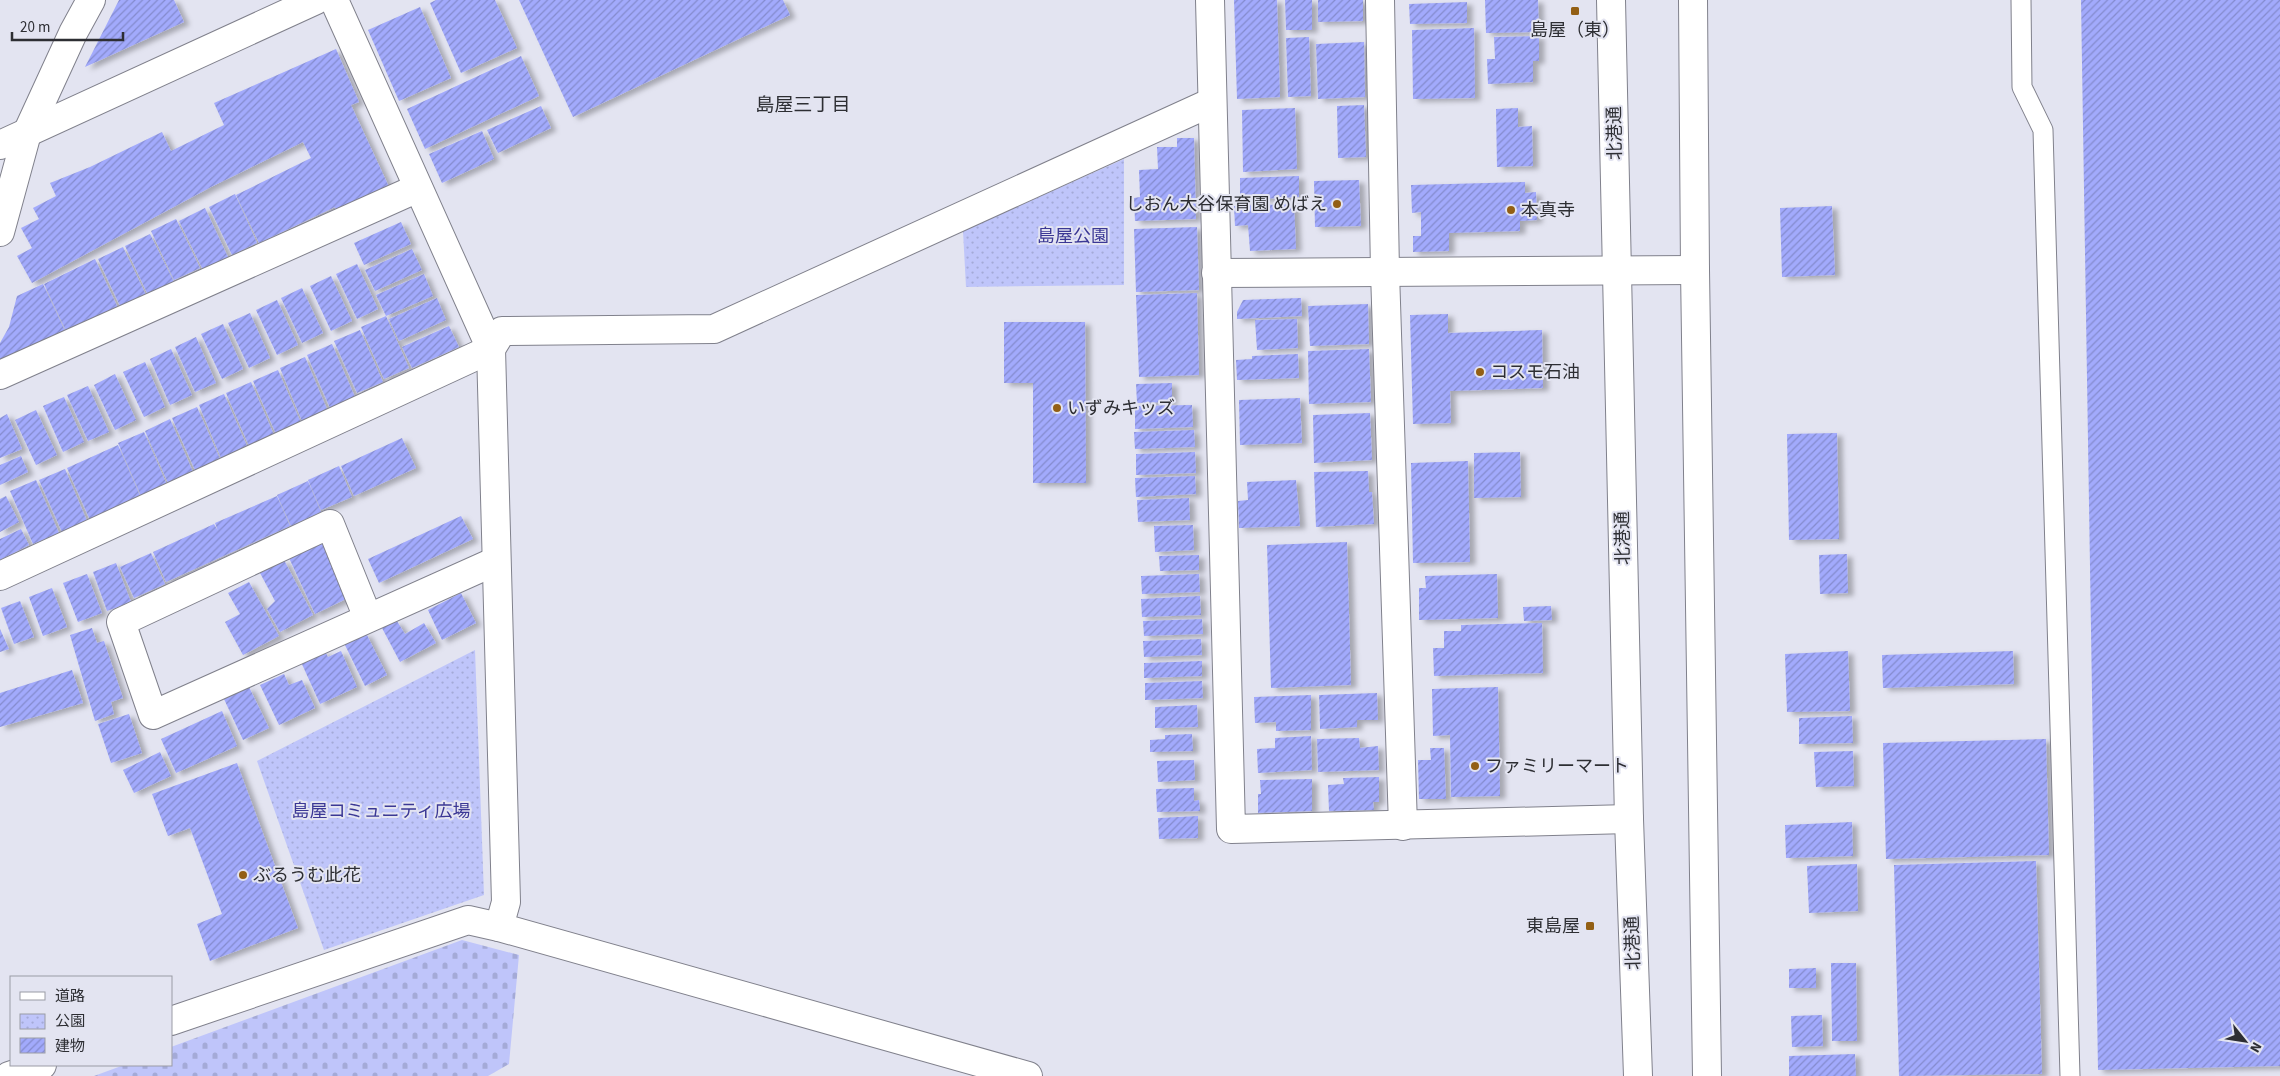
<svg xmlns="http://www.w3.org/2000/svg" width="2280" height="1076" viewBox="0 0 2280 1076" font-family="'Source Sans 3','Noto Sans JP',sans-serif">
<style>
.cemetery{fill:url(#cemetery-stones)}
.park{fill:url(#park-dots)}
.building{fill:url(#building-hatch);filter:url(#shadow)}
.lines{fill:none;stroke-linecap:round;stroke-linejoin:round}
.lane-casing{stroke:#80818c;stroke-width:21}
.street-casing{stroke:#80818c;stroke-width:30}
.secondary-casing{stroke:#80818c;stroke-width:30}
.primary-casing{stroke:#80818c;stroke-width:30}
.lane{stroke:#fff;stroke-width:19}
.street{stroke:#fff;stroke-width:28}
.secondary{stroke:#fff;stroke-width:28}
.primary{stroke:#fff;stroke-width:28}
.poi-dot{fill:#935f14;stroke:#e3e4f1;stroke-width:2}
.labels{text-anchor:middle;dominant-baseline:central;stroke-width:4;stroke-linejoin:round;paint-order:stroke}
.poi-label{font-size:18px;fill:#2d2e33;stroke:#e3e4f1;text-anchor:start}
.street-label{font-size:18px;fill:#2d2e33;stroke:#e3e4f1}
.park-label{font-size:18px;fill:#3b3895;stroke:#e3e4f1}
.neighbourhood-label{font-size:19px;fill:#2d2e33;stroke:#e3e4f1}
</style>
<defs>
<pattern id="cemetery-stones" width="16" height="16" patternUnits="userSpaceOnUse" patternTransform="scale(1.25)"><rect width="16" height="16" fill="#bfc5fa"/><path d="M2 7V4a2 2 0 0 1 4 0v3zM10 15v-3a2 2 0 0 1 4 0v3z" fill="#a4aad7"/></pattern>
<pattern id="park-dots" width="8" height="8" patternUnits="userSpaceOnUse" patternTransform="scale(1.25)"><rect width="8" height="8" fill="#bfc5fa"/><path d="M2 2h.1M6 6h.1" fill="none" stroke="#a4aad7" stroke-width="1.8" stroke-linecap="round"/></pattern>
<pattern id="building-hatch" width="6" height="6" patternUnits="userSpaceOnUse" patternTransform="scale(1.25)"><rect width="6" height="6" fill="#a2aafc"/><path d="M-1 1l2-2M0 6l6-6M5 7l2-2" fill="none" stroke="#848bcd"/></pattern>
<filter id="shadow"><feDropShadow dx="5.5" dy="3" stdDeviation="2.5" flood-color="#0004"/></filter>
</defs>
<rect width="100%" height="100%" fill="#e3e4f1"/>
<polygon class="cemetery" points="462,940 519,955 509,1064 488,1076 94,1076 124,1065 171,1065 171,1047"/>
<g class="park">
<polygon points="1124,159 1124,285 966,287 963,231"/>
<polygon points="475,650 484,895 324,950 257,761"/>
</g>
<g class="building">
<polygon points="119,0 174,0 184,22 85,67"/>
<polygon points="436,0 495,0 517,48 461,73 430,3"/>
<polygon points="519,0 783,0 790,15 573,117"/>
<polygon points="1234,0 1277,0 1280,97 1237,99"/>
<polygon points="1285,0 1312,0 1312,30 1286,30"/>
<polygon points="1318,0 1363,0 1363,21 1318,22"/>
<polygon points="1485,0 1538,0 1539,32 1486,33"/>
<polygon points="2081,0 2280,0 2280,1066 2098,1070"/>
<polygon points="1467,2 1467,23 1410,24 1409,4"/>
<polygon points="420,7 451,78 399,101 368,30"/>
<polygon points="1474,28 1475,98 1413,99 1412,30"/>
<polygon points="1539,36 1539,61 1533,61 1533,82 1488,84 1487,59 1495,59 1494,37"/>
<polygon points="1309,37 1311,96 1288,97 1286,38"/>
<polygon points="1364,42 1365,97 1318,99 1316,44"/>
<polygon points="336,49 359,102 351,105 390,189 337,214 335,207 259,243 236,195 311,158 303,142 211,187 32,283 17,256 32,248 21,228 39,219 33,208 56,196 50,183 90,167 162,132 171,151 224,125 214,103"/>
<polygon points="521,56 539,96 425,149 407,109"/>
<polygon points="1364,105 1366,157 1338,158 1337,106"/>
<polygon points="541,106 551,128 498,153 487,130"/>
<polygon points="1295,108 1297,169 1243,172 1242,110"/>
<polygon points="1518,108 1518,127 1532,126 1533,166 1497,167 1496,109"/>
<polygon points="482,131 494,159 442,183 429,154"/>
<polygon points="1177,138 1194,138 1196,219 1135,221 1134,198 1140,197 1139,170 1158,169 1157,147 1177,147"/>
<polygon points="1299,176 1299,197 1240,200 1240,178"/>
<polygon points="1359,180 1361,226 1315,227 1314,181"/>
<polygon points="1525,182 1525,193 1536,192 1537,220 1520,221 1520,231 1449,233 1449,251 1413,252 1413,236 1421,236 1421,212 1412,213 1411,185"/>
<polygon points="235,194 257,243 232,255 209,207"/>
<polygon points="1294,204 1296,249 1250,251 1248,225 1235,226 1234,206"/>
<polygon points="1832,206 1835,275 1782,277 1780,208"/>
<polygon points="205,208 228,257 203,270 179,221"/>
<polygon points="176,219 200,268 174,280 151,231"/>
<polygon points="401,222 411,244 364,265 354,243"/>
<polygon points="1197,227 1199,290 1136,292 1134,229"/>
<polygon points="150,234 174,282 148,295 125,246"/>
<polygon points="123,247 146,295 121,308 98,259"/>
<polygon points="412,249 422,270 375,291 365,270"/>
<polygon points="95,259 118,308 67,333 44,284"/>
<polygon points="357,264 378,309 357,319 336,274"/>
<polygon points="424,274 433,296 386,316 409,368 384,379 361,327 386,316 376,295"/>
<polygon points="331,276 352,321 331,331 310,286"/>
<polygon points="43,284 66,333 0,363 0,343 9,327 17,296"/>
<polygon points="302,288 323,333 302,343 281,298"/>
<polygon points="1197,293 1199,375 1139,377 1136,295"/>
<polygon points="437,298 446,320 399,341 389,319"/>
<polygon points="1301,298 1302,316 1237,319 1237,312 1243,300"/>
<polygon points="277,300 298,345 277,355 256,310"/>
<polygon points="1368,304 1369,344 1310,346 1308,306"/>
<polygon points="250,313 270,358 249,368 228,323"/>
<polygon points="1448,314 1448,333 1542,330 1543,388 1450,391 1451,423 1413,424 1410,315"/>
<polygon points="1297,319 1298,348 1257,350 1255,320"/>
<polygon points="1004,322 1085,322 1086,483 1033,483 1033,383 1004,383"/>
<polygon points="223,324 243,369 222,379 201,334"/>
<polygon points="449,326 459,347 412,368 402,347"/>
<polygon points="360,330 383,382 357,393 334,341"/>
<polygon points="196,337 216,383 195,392 175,347"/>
<polygon points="332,344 355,397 330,408 307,355"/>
<polygon points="171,349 192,395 170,405 150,359"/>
<polygon points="1369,349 1371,402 1309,404 1308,351"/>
<polygon points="1298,354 1299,378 1237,380 1236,360 1252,359 1252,356"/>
<polygon points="305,357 327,409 302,421 280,368"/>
<polygon points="145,362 165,407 144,417 123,372"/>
<polygon points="278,370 301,423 276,434 253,381"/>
<polygon points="115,374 136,420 115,430 94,385"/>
<polygon points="251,382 274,435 249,446 226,393"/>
<polygon points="1172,383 1172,402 1137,403 1136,384"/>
<polygon points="88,386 109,432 88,441 67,395"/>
<polygon points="224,394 247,446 221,458 199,405"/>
<polygon points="64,397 84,442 63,452 43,406"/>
<polygon points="1300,398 1302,443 1240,445 1239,400"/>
<polygon points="1192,405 1193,427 1135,429 1135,406"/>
<polygon points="197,407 220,459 195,470 172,418"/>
<polygon points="36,410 57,455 36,465 15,420"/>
<polygon points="1370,413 1372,460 1314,463 1313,415"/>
<polygon points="7,414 22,449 0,458 0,418"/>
<polygon points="170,419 193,472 168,483 145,431"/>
<polygon points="1194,430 1195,447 1135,449 1134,432"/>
<polygon points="144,432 167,485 141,496 118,443"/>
<polygon points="1837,433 1839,539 1789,540 1787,434"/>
<polygon points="402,438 416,468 354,496 341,466"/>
<polygon points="118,445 141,498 90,520 67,468"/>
<polygon points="1195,452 1196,473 1136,475 1136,454"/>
<polygon points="1520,452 1521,497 1474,498 1474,453"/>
<polygon points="21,456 28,472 0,485 0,465"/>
<polygon points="1468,461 1470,562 1413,563 1411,463"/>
<polygon points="339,466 352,497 321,510 308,480"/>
<polygon points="65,469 87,521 62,532 39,480"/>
<polygon points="1368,471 1369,492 1372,492 1374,524 1316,527 1314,472"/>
<polygon points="1195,476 1196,494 1136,497 1135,478"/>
<polygon points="36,480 59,533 33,544 10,491"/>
<polygon points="1296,480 1300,526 1239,528 1238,501 1248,500 1247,482"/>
<polygon points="308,481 321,512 291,526 277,495"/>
<polygon points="6,496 19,522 0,532 0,499"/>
<polygon points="277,496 290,526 166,582 153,552 214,524 218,531 215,523"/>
<polygon points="1189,498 1190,520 1138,522 1137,500"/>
<polygon points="461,516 473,539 379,583 368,559"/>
<polygon points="1193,525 1194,550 1155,552 1154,526"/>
<polygon points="21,529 29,545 0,560 0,539"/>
<polygon points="323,541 350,597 315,614 289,558"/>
<polygon points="1347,542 1351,685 1271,688 1267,545"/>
<polygon points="151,553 165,584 134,598 120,567"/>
<polygon points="1847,554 1848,593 1820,594 1819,555"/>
<polygon points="1199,555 1199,570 1160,571 1159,556"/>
<polygon points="284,560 313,615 280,632 267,609 275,601 260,573"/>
<polygon points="116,563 131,602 107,611 93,572"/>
<polygon points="87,574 102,613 78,622 63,583"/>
<polygon points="1199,574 1200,592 1142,594 1141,576"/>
<polygon points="1497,574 1498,618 1419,620 1419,588 1426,588 1425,576"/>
<polygon points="249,582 279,636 243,655 225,622 240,614 228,593"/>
<polygon points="52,588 67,627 43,636 29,597"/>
<polygon points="461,593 476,623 442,640 428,610"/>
<polygon points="1200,596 1201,615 1142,617 1141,599"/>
<polygon points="20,601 34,637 14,644 1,608"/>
<polygon points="1551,606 1552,620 1524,621 1523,607"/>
<polygon points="1202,619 1203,634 1144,636 1143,621"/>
<polygon points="397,621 405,634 424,623 436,643 400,662 382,628"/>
<polygon points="1542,623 1543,673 1434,676 1433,648 1444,648 1444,631 1461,631 1461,625"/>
<polygon points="92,628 97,643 104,641 123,698 111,702 114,714 95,721 70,635"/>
<polygon points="0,629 9,649 0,652"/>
<polygon points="366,633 387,675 365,686 344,643"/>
<polygon points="1201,639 1202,655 1144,657 1143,641"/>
<polygon points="325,651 328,657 341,651 357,687 320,704 301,662"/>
<polygon points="1848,651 1850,711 1787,712 1785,654"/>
<polygon points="2013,651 2014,684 1883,688 1882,655"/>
<polygon points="1202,661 1202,676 1144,678 1144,663"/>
<polygon points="72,670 83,703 0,727 0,693"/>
<polygon points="284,674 289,685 302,680 315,708 279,725 260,685"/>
<polygon points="1202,681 1203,698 1145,700 1145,683"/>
<polygon points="249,687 269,728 243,740 224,699"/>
<polygon points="1498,687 1500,796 1451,797 1450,735 1433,736 1432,689"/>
<polygon points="1377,693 1378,720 1357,720 1357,727 1320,729 1319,695"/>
<polygon points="1311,695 1311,730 1276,731 1276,722 1255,723 1254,697"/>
<polygon points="1197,705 1198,727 1155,728 1155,707"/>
<polygon points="222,711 237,746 176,773 161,739"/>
<polygon points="129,714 142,753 111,763 98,724"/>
<polygon points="1852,716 1853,743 1799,744 1799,718"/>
<polygon points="1192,734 1193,751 1150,752 1150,740 1165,739 1165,735"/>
<polygon points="1311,736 1312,770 1258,773 1257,749 1275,748 1275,738"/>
<polygon points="1359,738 1360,748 1378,746 1379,770 1318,772 1317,739"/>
<polygon points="2046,739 2049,855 1886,859 1883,743"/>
<polygon points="1430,748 1444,748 1446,799 1419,799 1418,760 1431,760"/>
<polygon points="1853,751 1854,786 1816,787 1814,752"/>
<polygon points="160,752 171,776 134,793 123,770"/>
<polygon points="1194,760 1195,780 1158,782 1157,761"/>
<polygon points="237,763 298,928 210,961 197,924 222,914 190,828 168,836 152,794"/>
<polygon points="1379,777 1379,802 1373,802 1374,810 1329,811 1328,785 1344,784 1343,778"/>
<polygon points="1312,779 1312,811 1258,813 1258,794 1261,794 1260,780"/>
<polygon points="1194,788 1194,801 1199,800 1200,811 1157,812 1156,789"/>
<polygon points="1198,816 1198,838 1159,839 1158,818"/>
<polygon points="1852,822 1853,856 1786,858 1785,825"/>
<polygon points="2036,861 2042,1074 1899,1076 1894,865"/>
<polygon points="1857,864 1858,911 1809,913 1807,866"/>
<polygon points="1831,963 1856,963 1857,1041 1832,1041"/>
<polygon points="1816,968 1816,988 1789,988 1789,969"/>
<polygon points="1822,1015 1823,1046 1792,1047 1791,1016"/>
<polygon points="1855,1054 1856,1076 1789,1076 1789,1056"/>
</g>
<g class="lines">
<g class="lane-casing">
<polyline id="lane" points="2021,0 2022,87 2043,130 2070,1076"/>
</g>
<g class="street-casing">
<g id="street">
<polyline points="334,0 491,349 506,902 499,927"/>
<polyline points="1210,0 1231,829 1629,819"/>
<polyline points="1380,0 1385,272 1403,826"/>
<polyline points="0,232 27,133 73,33 91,0"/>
<polyline points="0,375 418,188"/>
<polyline points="0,576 491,349 502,331 714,329 1212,102"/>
<polyline points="368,618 330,524 121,622 153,715 496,561"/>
<polyline points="171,1021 468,920 499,927 1028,1076"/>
<polyline points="9,1076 42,1065"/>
</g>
</g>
<g class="secondary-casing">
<g id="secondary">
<polyline points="0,145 316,0"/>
<polyline points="1216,273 1695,270"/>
</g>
</g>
<g class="primary-casing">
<g id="primary">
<polyline points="1611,0 1629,819 1638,1076"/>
<polyline points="1693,0 1695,270 1707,1076"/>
</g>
</g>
<use href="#lane" class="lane"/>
<use href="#street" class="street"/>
<use href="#secondary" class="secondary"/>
<use href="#primary" class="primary"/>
</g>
<g class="poi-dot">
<rect x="1570" y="6" width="10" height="10" rx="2.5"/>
<circle cx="1337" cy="204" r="5"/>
<circle cx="1511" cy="210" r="5"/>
<circle cx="1480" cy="372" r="5"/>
<circle cx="1057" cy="408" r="5"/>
<circle cx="1475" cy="766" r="5"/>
<circle cx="243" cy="875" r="5"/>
<rect x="1585" y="921" width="10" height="10" rx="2.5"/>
</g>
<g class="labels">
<g class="poi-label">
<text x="1575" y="30" text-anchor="middle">島屋（東）</text>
<text x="1327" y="204" text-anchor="end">しおん大谷保育園 めばえ</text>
<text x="1521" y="210">本真寺</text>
<text x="1490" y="372">コスモ石油</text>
<text x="1067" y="408">いずみキッズ</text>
<text x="1485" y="766">ファミリーマート</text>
<text x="253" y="875">ぶるうむ此花</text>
<text x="1580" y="926" text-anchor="end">東島屋</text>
</g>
<g class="street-label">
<text transform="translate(1615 133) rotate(-91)">北港通</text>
<text transform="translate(1623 538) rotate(-91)">北港通</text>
<text transform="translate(1633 943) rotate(-92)">北港通</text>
</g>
<g class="park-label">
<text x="1073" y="236">島屋公園</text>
<text x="381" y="811">島屋コミュニティ広場</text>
</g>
<g class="neighbourhood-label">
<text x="803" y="105">島屋三丁目</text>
</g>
</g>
<rect x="10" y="976" width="162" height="90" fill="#e3e4f1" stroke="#9a9ba5"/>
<rect x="20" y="992" width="25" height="8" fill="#ffffff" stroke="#9a9ba5"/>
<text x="55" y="1001" font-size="15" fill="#2d2e33">道路</text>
<rect x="20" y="1014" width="25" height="15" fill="url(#park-dots)" stroke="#9a9ba5"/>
<text x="55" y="1026" font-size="15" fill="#2d2e33">公園</text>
<rect x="20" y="1038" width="25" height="15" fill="url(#building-hatch)" stroke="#9a9ba5"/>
<text x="55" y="1051" font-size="15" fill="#2d2e33">建物</text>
<g transform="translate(2245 1041) rotate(120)" stroke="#e3e4f1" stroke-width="4" paint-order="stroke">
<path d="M0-4L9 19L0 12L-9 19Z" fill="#2d2e33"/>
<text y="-8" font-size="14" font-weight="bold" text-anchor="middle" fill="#2d2e33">N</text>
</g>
<path d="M12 32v8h111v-8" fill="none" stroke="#2d2e33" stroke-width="2.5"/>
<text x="20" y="32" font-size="15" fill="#2d2e33" stroke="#e3e4f1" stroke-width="4" paint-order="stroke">20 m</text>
</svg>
